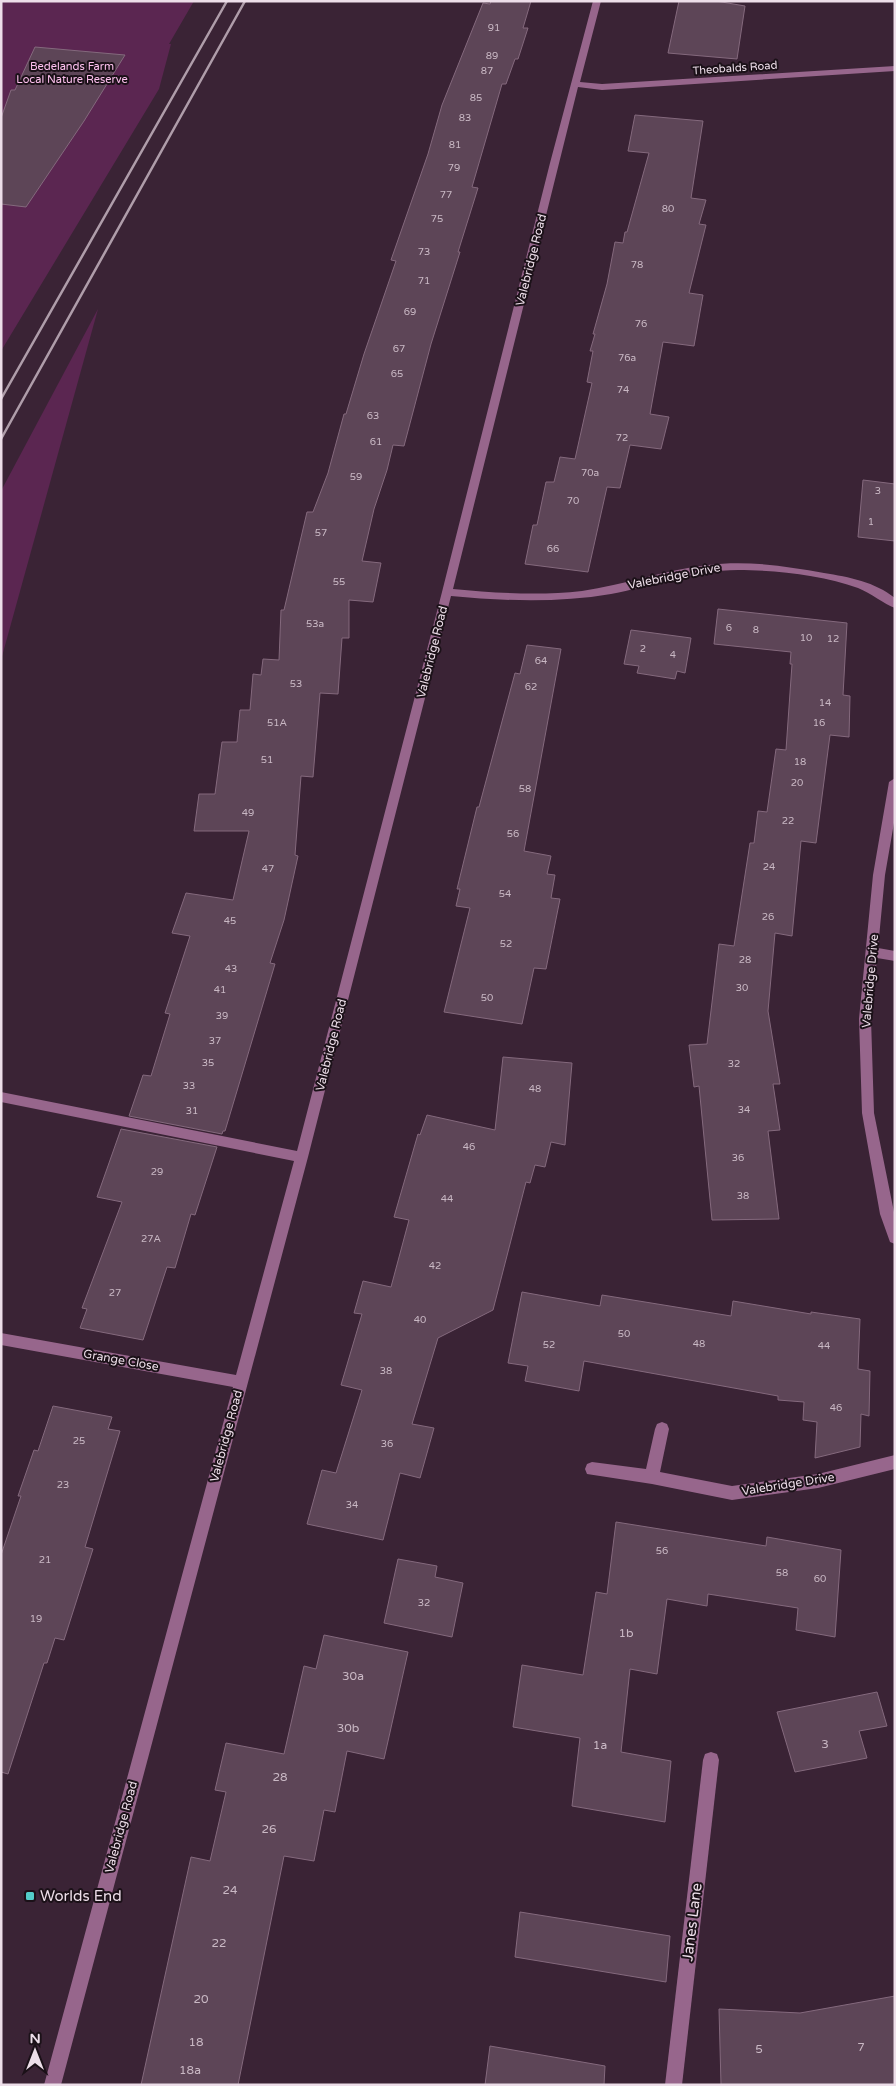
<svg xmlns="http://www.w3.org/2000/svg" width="896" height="2086" viewBox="0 0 896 2086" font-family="'Varela Round',sans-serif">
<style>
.green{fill:#5b2651}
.building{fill:#5d4557;stroke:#84697d}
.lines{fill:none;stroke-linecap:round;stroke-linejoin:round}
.minor{fill:#97668c;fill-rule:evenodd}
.rail{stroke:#af9daa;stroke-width:2.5}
.poi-dot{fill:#53cdc9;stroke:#1b1118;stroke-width:2}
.labels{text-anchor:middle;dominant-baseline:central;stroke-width:4;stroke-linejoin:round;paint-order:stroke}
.number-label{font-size:10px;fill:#c9b8c4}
.far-park-label{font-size:11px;fill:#fdc0ee;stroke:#1b1118}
.far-street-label{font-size:11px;fill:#eddee9;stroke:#1b1118}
.street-label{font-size:12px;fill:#eddee9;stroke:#1b1118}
.near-number-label{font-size:12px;fill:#c9b8c4}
.near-poi-label{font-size:15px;fill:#eddee9;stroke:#1b1118;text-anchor:start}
.near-street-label{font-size:15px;fill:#eddee9;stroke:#1b1118}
</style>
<rect width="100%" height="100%" fill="#3a2335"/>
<g class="green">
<polygon points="1,1 194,1 169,44 171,44 159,89 1,351"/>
<polygon points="98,309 1,660 1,491"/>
</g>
<g class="building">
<polygon points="491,1 531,1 523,28 528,28 518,59 515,59 506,84 502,84 472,187 478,188 458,252 460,252 431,344 404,446 393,445 387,470 374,509 362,561 381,563 373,602 349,600 349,638 342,638 338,694 320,693 313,777 301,776 295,855 298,856 284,920 270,963 275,964 225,1131 223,1131 222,1134 129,1116 143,1075 151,1076 170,1014 165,1013 190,936 172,933 186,893 233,900 249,831 194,831 199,794 215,794 222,742 237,742 240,710 250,710 253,674 261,675 263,659 279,660 281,610 284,610 307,512 313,512 328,473 344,414 346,414 364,354 396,261 391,260 428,154 442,105 483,3 490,4"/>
<polygon points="679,1 716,1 745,6 737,59 668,53"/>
<polygon points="35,47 125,55 84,121 26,207 1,204 1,118 11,90 15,90"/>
<polygon points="635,115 703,121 691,198 706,200 699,224 706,225 689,293 703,295 694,346 663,342 650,414 669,417 661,449 630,445 620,488 607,487 588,572 525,564 533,525 537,525 546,482 554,482 560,457 575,459 592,383 587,382 593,351 590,351 595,334 593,334 607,284 615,242 623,243 625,232 627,232 649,153 628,151"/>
<polygon points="863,480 895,484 895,541 858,537"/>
<polygon points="718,609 847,623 843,695 850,696 849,737 830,735 816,843 801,841 792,936 775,933 768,1011 780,1084 773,1084 780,1130 768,1131 779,1219 712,1220 699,1086 694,1087 689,1045 707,1044 719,944 734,946 750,843 754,843 758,811 767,812 776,749 786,750 792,664 790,664 791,652 714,644"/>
<polygon points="631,630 691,638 685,673 677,671 675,679 637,673 639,666 624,664"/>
<polygon points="527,645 561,649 524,851 551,856 547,874 555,875 551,898 560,899 546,969 534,968 522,1024 444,1012 470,908 456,906 460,889 457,889 477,807 479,807 515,673 520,674"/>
<polygon points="503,1057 572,1063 565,1145 551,1142 545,1167 535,1165 530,1183 526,1182 493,1310 438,1338 412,1424 434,1428 420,1478 400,1473 383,1540 307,1524 322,1470 336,1473 362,1390 341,1385 362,1314 354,1313 363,1281 391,1287 409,1220 394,1217 418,1134 420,1135 427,1115 495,1130"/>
<polygon points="121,1129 217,1147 195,1215 191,1214 175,1268 167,1267 143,1340 80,1328 87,1309 82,1308 122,1202 97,1197"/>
<polygon points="522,1292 600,1306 602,1295 731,1316 733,1301 811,1314 811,1312 860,1319 858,1369 870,1371 869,1416 861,1414 860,1447 815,1458 817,1422 803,1420 804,1402 778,1400 778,1396 584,1361 579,1391 525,1381 528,1366 508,1363"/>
<polygon points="53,1406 112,1417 108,1429 120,1431 85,1547 93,1549 64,1640 55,1638 47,1663 44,1663 8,1774 1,1772 1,1555 21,1496 18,1496 34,1450 38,1451"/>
<polygon points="616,1522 766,1546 767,1537 841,1550 835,1637 796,1630 798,1608 708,1594 707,1606 667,1599 657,1674 630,1669 621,1752 671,1761 665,1822 572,1806 580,1738 513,1727 522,1665 583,1675 596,1592 607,1594"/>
<polygon points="398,1559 437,1566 435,1577 463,1583 452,1637 384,1623"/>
<polygon points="324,1635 408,1652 384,1759 347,1751 335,1812 324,1810 314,1861 284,1856 238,2085 141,2085 191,1857 210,1861 226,1792 215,1790 226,1743 284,1754 304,1666 316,1669"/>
<polygon points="877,1692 887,1726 859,1731 867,1758 795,1772 777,1712"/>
<polygon points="520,1912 670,1936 666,1982 515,1957"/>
<polygon points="895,1996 895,2085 721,2085 719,2009 800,2013"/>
<polygon points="490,2046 605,2066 604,2085 485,2085"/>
</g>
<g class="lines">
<g class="minor">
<path d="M593 1H601L580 82 602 84 895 66V71L602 90 578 87 453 589C496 593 539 596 582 591 624 585 665 570 708 565 746 560 786 566 824 573 849 577 875 582 895 598V608C884 604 871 593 858 588 823 575 775 570 738 570 694 570 653 586 611 594 558 603 504 601 451 596L308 1157 61 2085H44L233 1387 1 1345V1333L236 1375 294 1161 1 1102V1092L297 1151 442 592 550 163Z"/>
<polygon points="895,778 895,817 885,875 878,948 895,951 895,961 877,958 871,1019 874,1113 895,1217 895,1244 890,1242 880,1214 862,1113 859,1019 873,875 889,782"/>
<polygon points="662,1422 667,1424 669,1429 660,1472 732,1486 818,1474 895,1455 895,1469 818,1488 732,1500 652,1484 587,1474 585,1469 587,1464 592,1462 646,1469 655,1429 657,1424"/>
<polygon points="711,1752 717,1754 719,1760 682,2085 665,2085 703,1760 705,1754"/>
</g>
<g class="rail">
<polyline points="1,399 227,1"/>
<polyline points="1,439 245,1"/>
</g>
</g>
<rect class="poi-dot" x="25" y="1891" width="10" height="10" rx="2.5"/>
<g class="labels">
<g class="number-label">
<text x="494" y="28">91</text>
<text x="492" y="56">89</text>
<text x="487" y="71">87</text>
<text x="476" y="98">85</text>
<text x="465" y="118">83</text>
<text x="455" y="145">81</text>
<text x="454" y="168">79</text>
<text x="446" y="195">77</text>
<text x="668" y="209">80</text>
<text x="437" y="219">75</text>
<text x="424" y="252">73</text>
<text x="637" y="265">78</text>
<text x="424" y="281">71</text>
<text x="410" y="312">69</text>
<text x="641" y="324">76</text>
<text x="399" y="349">67</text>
<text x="627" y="358">76a</text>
<text x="397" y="374">65</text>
<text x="623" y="390">74</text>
<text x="373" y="416">63</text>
<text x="622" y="438">72</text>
<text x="376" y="442">61</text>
<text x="590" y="473">70a</text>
<text x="356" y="477">59</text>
<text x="878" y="491">3</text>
<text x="573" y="501">70</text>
<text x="871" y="522">1</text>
<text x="321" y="533">57</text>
<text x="553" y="549">66</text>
<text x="339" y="582">55</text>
<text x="315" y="624">53a</text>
<text x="729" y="628">6</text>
<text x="756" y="630">8</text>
<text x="806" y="638">10</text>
<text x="833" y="639">12</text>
<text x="643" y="649">2</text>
<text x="673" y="655">4</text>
<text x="541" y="661">64</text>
<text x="296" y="684">53</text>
<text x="531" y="687">62</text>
<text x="825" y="703">14</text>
<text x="277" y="723">51A</text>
<text x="819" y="723">16</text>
<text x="267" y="760">51</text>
<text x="800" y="762">18</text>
<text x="797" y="783">20</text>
<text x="525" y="789">58</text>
<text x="248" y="813">49</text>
<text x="788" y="821">22</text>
<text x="513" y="834">56</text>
<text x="769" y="867">24</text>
<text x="268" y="869">47</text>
<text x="505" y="894">54</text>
<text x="768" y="917">26</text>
<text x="230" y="921">45</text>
<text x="506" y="944">52</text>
<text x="745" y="960">28</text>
<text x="231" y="969">43</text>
<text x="742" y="988">30</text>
<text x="220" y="990">41</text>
<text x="487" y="998">50</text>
<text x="222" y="1016">39</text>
<text x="215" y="1041">37</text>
<text x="208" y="1063">35</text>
<text x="734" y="1064">32</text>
<text x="189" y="1086">33</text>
<text x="535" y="1089">48</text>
<text x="744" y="1110">34</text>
<text x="192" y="1111">31</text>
<text x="469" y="1147">46</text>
<text x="738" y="1158">36</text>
<text x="157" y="1172">29</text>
<text x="743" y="1196">38</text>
<text x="447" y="1199">44</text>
<text x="151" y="1239">27A</text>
<text x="435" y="1266">42</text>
<text x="115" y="1293">27</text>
<text x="420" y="1320">40</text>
<text x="624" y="1334">50</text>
<text x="699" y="1344">48</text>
<text x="549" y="1345">52</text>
<text x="824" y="1346">44</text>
<text x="386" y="1371">38</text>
<text x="836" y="1408">46</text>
<text x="79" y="1441">25</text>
<text x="387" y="1444">36</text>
<text x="63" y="1485">23</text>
<text x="352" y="1505">34</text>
<text x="662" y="1551">56</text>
<text x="45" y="1560">21</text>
<text x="782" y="1573">58</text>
<text x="820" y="1579">60</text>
<text x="424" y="1603">32</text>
<text x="36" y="1619">19</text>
</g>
<g class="far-park-label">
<text x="72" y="66">Bedelands Farm<tspan x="72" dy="13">Local Nature Reserve</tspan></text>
</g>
<g class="far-street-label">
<text transform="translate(735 68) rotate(-4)">Theobalds Road</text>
</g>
<g class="street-label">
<text transform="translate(531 260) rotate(-76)">Valebridge Road</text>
<text transform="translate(674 576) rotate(-11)">Valebridge Drive</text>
<text transform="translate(432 652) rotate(-76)">Valebridge Road</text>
<text transform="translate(870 981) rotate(-85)">Valebridge Drive</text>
<text transform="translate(331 1045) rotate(-76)">Valebridge Road</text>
<text transform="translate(121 1360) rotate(10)">Grange Close</text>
<text transform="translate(226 1436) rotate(-75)">Valebridge Road</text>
<text transform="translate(788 1484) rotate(-9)">Valebridge Drive</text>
<text transform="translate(121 1827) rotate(-75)">Valebridge Road</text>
</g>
<g class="near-number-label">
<text x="626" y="1633">1b</text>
<text x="353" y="1676">30a</text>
<text x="348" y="1728">30b</text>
<text x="825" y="1744">3</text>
<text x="600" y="1745">1a</text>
<text x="280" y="1777">28</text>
<text x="269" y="1829">26</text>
<text x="230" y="1890">24</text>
<text x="219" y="1943">22</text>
<text x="201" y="1999">20</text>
<text x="196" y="2042">18</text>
<text x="861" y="2047">7</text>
<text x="759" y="2049">5</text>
<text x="190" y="2070">18a</text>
</g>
<g class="near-poi-label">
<text x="40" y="1896">Worlds End</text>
</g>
<g class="near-street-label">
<text transform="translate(692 1922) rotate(-83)">Janes Lane</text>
</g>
</g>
<rect width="896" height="2086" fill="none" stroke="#eddee9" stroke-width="5"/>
<g transform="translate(35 2051)" stroke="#1b1118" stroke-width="4" paint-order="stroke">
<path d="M0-4L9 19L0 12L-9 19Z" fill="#eddee9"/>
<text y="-8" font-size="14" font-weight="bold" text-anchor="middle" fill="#eddee9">N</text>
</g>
</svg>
